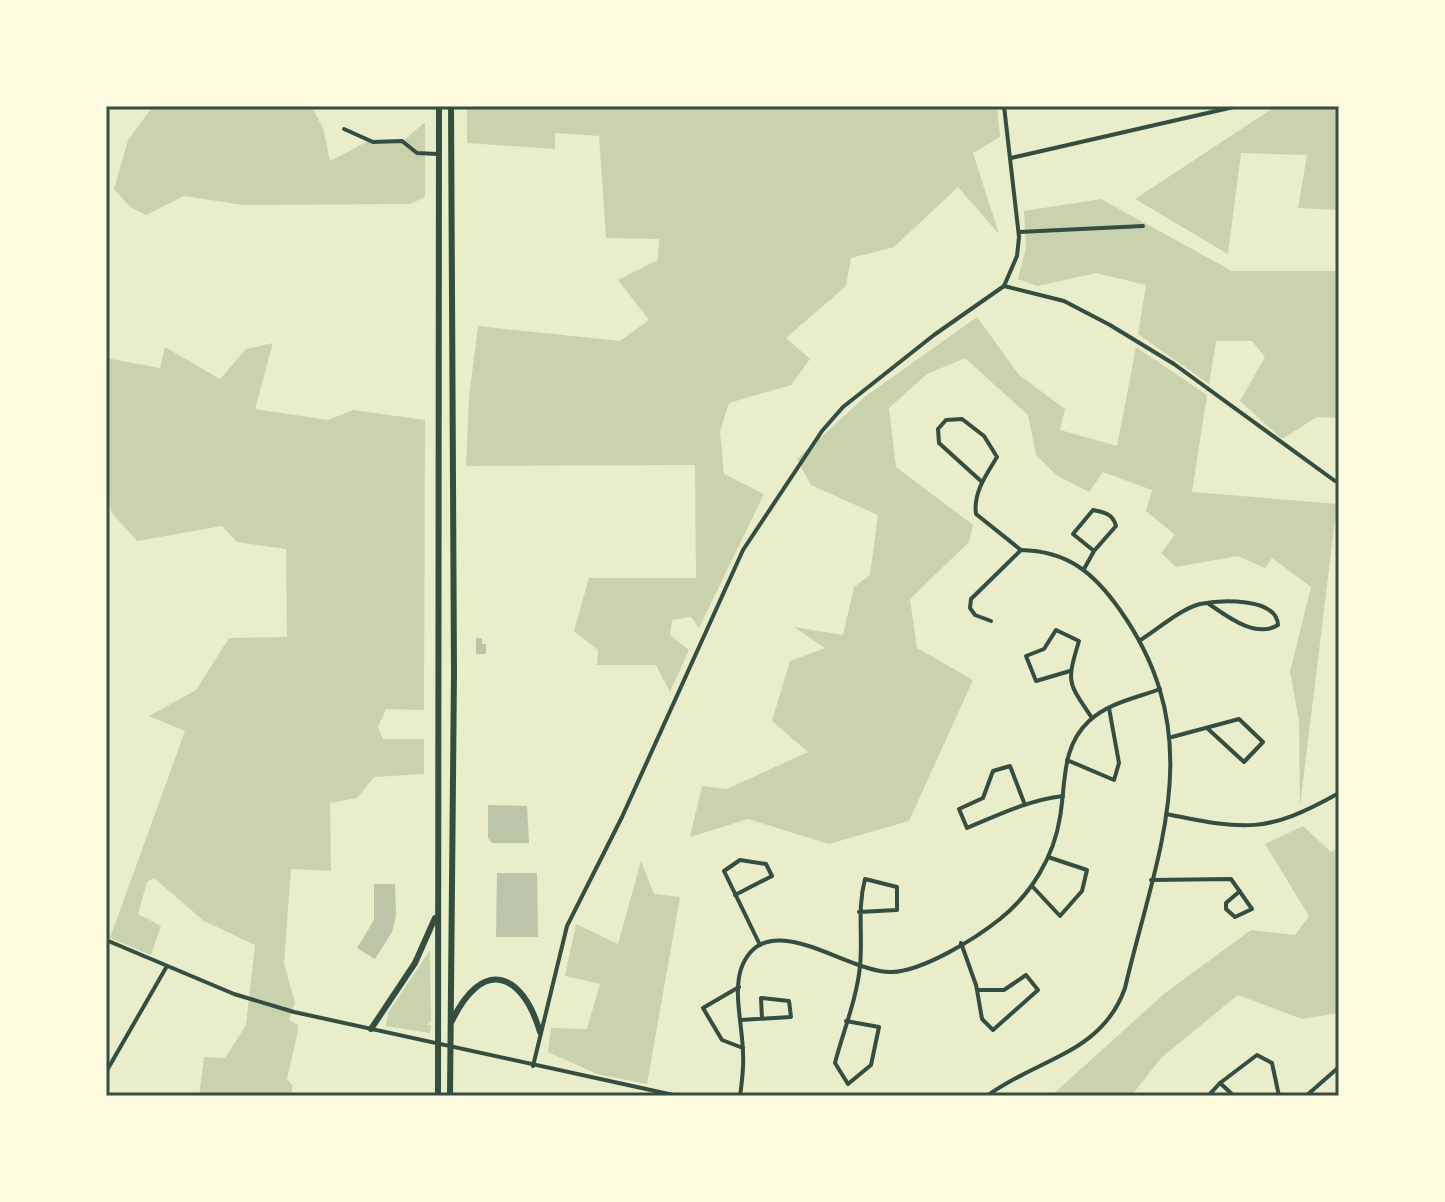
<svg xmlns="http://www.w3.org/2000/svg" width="1445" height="1202" viewBox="0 0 1445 1202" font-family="'Playfair Display',serif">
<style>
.green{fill:#cad2ad}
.building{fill:#bcc5a7}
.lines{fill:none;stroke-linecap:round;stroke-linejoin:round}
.minor{stroke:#344e41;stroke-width:4}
.tertiary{stroke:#344e41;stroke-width:4}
.trunk{stroke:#344e41;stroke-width:6}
.neatline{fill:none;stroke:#344e41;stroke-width:3}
</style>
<rect width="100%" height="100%" fill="#e9edc9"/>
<g class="green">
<polygon points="153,106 311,106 323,128 330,161 370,140 403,141 425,122 425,197 410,204 243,205 184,196 146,215 130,207 114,189 128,140"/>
<polygon points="467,106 997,106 1000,137 973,153 999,234 958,187 894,247 851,258 846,286 786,338 810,359 791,385 729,403 720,431 724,474 764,494 699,628 691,617 672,620 670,635 689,650 670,692 656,665 597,665 598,650 574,631 589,578 696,578 695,465 466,466 469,397 478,326 620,341 649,320 618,280 658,260 659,239 606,238 599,136 555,133 555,149 467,143"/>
<polygon points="1276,106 1339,106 1339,210 1298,208 1307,155 1241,153 1228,254 1135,199"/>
<polygon points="1101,199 1232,271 1339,271 1339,418 1317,417 1282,439 1240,401 1265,357 1252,341 1216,341 1209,384 1138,334 1146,285 1096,273 1037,286 1018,279 1026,248 1024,211"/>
<polygon points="977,317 1019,375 1065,409 1060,430 1117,446 1136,347 1207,395 1192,492 1337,504 1300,806 1299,721 1290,672 1311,587 1272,558 1265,568 1238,556 1176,567 1161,553 1175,535 1146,511 1152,490 1103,472 1089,492 1056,475 1036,455 1028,415 965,358 927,374 889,408 896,467 973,525 969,542 910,599 917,648 973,680 909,821 829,844 748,819 690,837 702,786 727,789 808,752 772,721 790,661 825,648 794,627 843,635 854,587 870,575 878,515 811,485 797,459 866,396"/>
<polygon points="273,343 255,409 328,420 353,410 425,420 424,710 386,709 378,727 383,739 424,739 424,774 374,777 357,798 330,803 331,871 291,869 284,963 295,1003 289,1020 298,1025 298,1031 287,1079 293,1086 290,1096 199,1096 204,1057 225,1058 246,1025 255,945 204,921 154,878 147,882 138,914 161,926 151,955 110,938 185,731 149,716 196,690 229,638 287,637 286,549 237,542 222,526 137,541 111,512 106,479 106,358 160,368 165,347 220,379 246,349"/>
<polygon points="1303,826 1331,852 1339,847 1339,1013 1302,1019 1238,995 1162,1057 1131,1096 1051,1096 1165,993 1251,930 1295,935 1309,916 1265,844"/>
<polygon points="641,861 654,894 680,897 647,1084 597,1074 548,1052 551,1028 587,1029 600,984 565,976 576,924 618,944"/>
<polygon points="430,950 431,1021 427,1025 431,1025 430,1033 386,1026 388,1013"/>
</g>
<g class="building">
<polygon points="476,638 482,638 482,644 486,644 486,654 476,654"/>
<polygon points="488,805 527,806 529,843 492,843 488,838"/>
<polygon points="497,873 537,873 538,937 496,937"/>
<polygon points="374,884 395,884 396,916 392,932 375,959 357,948 374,920"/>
</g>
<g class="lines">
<g class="minor">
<polyline points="344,129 373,142 402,141 417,153 437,154"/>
<polyline points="1011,158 1238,106"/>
<polyline points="1019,232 1143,226"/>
<polyline points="1004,286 1064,301 1110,325 1174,364 1335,481"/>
<path d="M982 482 939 443 938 429 946 420 962 419 984 436 997 457C986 475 973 493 976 514L1021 550"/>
<path d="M1084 569 1094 551 1116 526C1113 514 1104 512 1093 510L1073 534 1094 551"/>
<path d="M1139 641C1157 630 1180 609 1200 604 1220 600 1277 597 1278 625 1255 639 1227 616 1209 604"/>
<path d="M1070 671 1036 681 1026 656 1044 649 1056 630 1079 641C1066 684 1068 682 1092 718"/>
<polyline points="1172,737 1239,719 1263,742 1244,762 1207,728"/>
<polyline points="1067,760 1114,780 1119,763 1109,708"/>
<path d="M1025 805 1010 766 993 771 983 798 959 809 967 828C998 815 1029 800 1063 796"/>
<path d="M1166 814C1246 830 1266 834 1339 793"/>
<polyline points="1151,880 1231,879 1252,909 1235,917 1226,909 1226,903 1240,891"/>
<polyline points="1032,886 1060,916 1082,891 1087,870 1048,857"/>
<polyline points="735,895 772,876 766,864 740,860 724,871 760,945"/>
<polyline points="961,943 976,985 977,990 982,1019 993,1030 1038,990 1026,975 1004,990 977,990"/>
<polyline points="739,987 703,1008 722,1040 743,1048"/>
<polyline points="741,1020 791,1017 789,1001 761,998 762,1019"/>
<path d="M846 1021 879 1027 871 1065 848 1084 835 1063C843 1032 857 998 860 966 863 936 857 909 865 879L897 887V910L859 912"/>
<polyline points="106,1072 167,966"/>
<path d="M740 1096C742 1082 744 1068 743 1054 743 1028 733 994 741 969 765 902 848 974 892 972 923 971 975 939 1000 919 1031 894 1054 857 1060 817 1066 783 1061 747 1089 721 1108 703 1136 698 1160 689"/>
<path d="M987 1096C1036 1059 1102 1054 1125 988 1157 851 1211 739 1120 610 1094 573 1068 551 1021 550L971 599 970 608 975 615 991 621"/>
<polyline points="1208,1096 1220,1083"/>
<polyline points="1234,1096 1220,1083 1257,1055 1272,1063 1279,1096"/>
<polyline points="1306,1096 1339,1067"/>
</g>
<g class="tertiary">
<polyline points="106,940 234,994 294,1012 678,1096"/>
<polyline points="533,1066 567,926 622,817 743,550 822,431 843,407 934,335 1004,286 1017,256 1019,237 1004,106"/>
</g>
<g class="trunk">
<path d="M452 1021C482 958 522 971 540 1032"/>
<polyline points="371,1029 415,963 435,918"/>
<polyline points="438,1096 439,106"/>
<polyline points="450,1096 454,672 451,106"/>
</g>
</g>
<rect width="1445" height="1202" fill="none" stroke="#fefae0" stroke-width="216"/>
<rect x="108" y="108" width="1229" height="986" class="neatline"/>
</svg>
